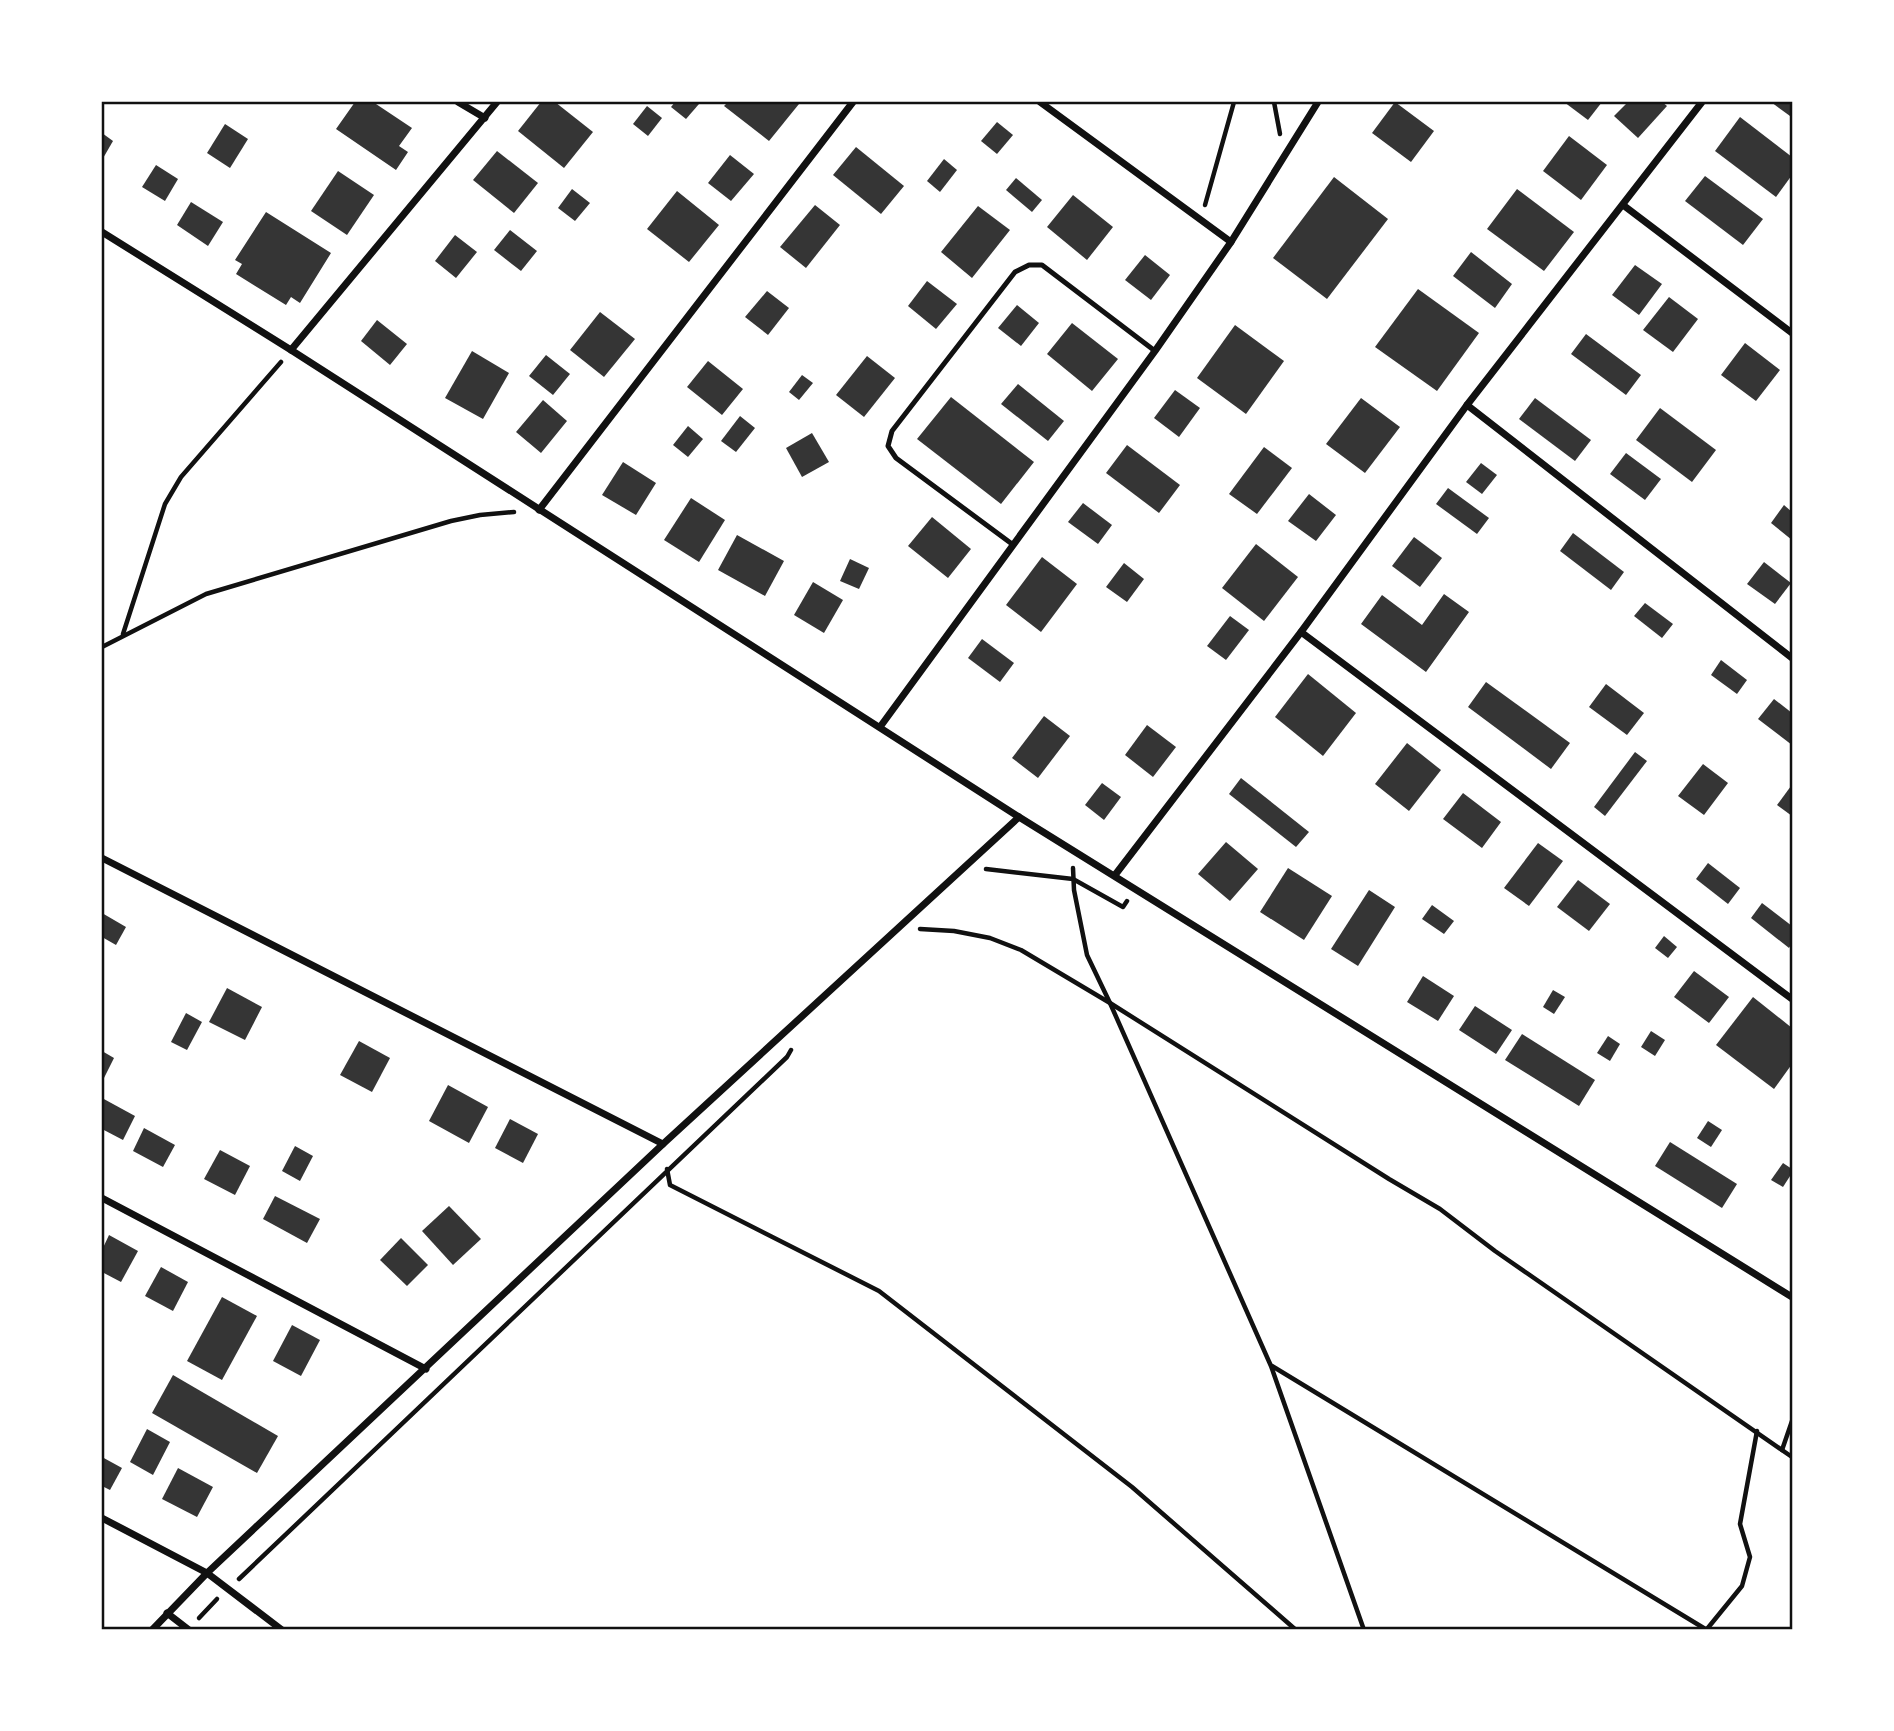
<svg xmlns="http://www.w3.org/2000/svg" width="1894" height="1731" viewBox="0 0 1894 1731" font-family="'Playfair Display',serif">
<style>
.building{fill:#353535}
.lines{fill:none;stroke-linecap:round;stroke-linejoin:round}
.path{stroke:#111;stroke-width:4.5}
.service{stroke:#111;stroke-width:5}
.minor{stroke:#111;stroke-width:7}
.neatline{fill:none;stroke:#111;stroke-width:2.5}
</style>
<rect width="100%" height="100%" fill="#fff"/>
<g class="building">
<polygon points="355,102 373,102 412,128 399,146 408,152 396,170 336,129"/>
<polygon points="541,102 555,102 593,132 564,168 518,131"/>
<polygon points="675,102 697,102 699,104 686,119 671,107"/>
<polygon points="728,102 796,102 799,104 769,141 724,106"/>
<polygon points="1395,102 1434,131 1411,162 1372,133"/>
<polygon points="1564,102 1602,102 1588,120"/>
<polygon points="1628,102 1662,102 1667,106 1638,138 1614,116"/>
<polygon points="1771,102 1792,102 1792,113 1790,116"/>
<polygon points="647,106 662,118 648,136 633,124"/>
<polygon points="1740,117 1792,157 1792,175 1776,197 1715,151"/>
<polygon points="997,122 1013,135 997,154 981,141"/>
<polygon points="225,124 248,139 230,168 207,153"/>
<polygon points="102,133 113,141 102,160"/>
<polygon points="1569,136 1607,165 1581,200 1543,171"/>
<polygon points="856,147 904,186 881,214 833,175"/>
<polygon points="497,151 538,183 514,213 473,180"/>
<polygon points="730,155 754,174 731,201 708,183"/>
<polygon points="944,159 957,170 940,192 927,181"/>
<polygon points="156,165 178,179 165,201 142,187"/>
<polygon points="338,171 374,195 347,235 311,211"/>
<polygon points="1705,176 1763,219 1743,245 1685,201"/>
<polygon points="1334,177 1388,219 1327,299 1273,258"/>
<polygon points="1016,178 1042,200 1032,212 1006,190"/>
<polygon points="572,189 590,203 575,221 558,208"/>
<polygon points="1517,189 1574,232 1544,271 1487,229"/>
<polygon points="677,191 719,225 689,262 647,229"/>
<polygon points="1073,195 1113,227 1087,260 1047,227"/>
<polygon points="191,202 223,222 208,246 177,225"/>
<polygon points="815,205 840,225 806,268 780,247"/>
<polygon points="978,206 1010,230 972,278 941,252"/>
<polygon points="266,212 331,253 300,303 291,297 286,305 236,274 242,264 235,260"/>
<polygon points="510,230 537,251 521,271 494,250"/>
<polygon points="455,235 477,252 456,278 435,261"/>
<polygon points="1471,252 1512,284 1495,308 1453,276"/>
<polygon points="1145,255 1170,275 1151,300 1125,280"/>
<polygon points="1635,265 1662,284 1639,315 1612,295"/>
<polygon points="927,281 957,304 936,329 908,306"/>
<polygon points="1418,289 1479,333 1437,391 1375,347"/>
<polygon points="767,291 789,308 768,335 745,317"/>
<polygon points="1669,297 1698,319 1673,352 1643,330"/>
<polygon points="1017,305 1039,323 1021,346 998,328"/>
<polygon points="600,312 635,339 604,377 570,350"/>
<polygon points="377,320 407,344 390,365 361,341"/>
<polygon points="1072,323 1118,359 1092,391 1047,354"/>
<polygon points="1235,325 1284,361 1246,414 1197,378"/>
<polygon points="1586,334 1641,375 1626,395 1571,354"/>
<polygon points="1745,343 1780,370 1756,401 1721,375"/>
<polygon points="472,351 509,373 483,419 445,398"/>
<polygon points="546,355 570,374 553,395 529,376"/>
<polygon points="867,356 895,378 864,417 836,395"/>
<polygon points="708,361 743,389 722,415 687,387"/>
<polygon points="802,375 813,383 799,400 789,392"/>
<polygon points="1018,384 1064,421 1048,441 1001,404"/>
<polygon points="1175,390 1200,408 1179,437 1154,418"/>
<polygon points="951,397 1034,462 1001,504 917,439"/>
<polygon points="1361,398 1400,427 1365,473 1326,444"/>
<polygon points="1535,398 1591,440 1575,461 1519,419"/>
<polygon points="543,400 567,421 541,453 516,432"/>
<polygon points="1660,408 1716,450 1692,482 1636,440"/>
<polygon points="740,416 755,428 736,452 721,441"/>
<polygon points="688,426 703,439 688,457 673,445"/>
<polygon points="812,433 829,462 802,477 786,448"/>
<polygon points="1127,445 1180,485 1159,513 1106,473"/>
<polygon points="1264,447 1292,468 1257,514 1229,494"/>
<polygon points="1626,453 1661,479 1645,500 1610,474"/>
<polygon points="623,462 656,483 636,515 602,495"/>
<polygon points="1481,463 1497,475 1482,494 1466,482"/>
<polygon points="1448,488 1489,518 1477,534 1436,504"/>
<polygon points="1309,494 1336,515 1316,541 1288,521"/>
<polygon points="691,498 725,520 699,562 664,540"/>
<polygon points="1083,503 1112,525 1098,544 1068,522"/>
<polygon points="1784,505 1792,512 1792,540 1771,523"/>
<polygon points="932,517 971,549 948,578 908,546"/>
<polygon points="1573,533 1624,572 1611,590 1560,551"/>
<polygon points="737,535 784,561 765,596 718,570"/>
<polygon points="1414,537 1442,558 1420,587 1392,566"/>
<polygon points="1256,544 1298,577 1264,621 1222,588"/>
<polygon points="1042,557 1077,584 1041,632 1006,605"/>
<polygon points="850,559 869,568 859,589 840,581"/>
<polygon points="1764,562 1791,583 1775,604 1747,584"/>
<polygon points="1124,563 1144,579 1127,602 1106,587"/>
<polygon points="813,582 843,600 824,633 794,615"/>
<polygon points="1444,594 1469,612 1426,672 1361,624 1382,595 1422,625"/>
<polygon points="1645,603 1673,624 1662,638 1634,616"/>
<polygon points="1230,616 1249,630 1226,660 1207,646"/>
<polygon points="982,639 1014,663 1000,682 968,658"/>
<polygon points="1721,660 1747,680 1737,694 1711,675"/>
<polygon points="1308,674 1356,713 1323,756 1275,717"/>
<polygon points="1486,682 1570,743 1551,769 1468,707"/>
<polygon points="1606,684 1644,713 1627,735 1589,707"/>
<polygon points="1774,699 1792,713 1792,745 1758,719"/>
<polygon points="1044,716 1070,736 1038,778 1012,758"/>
<polygon points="1147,725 1176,747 1153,777 1125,755"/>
<polygon points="1407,743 1441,770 1409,811 1375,784"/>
<polygon points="1635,752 1647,761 1605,816 1594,807"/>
<polygon points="1703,764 1728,783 1704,815 1678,796"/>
<polygon points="1241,778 1309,832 1296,847 1229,794"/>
<polygon points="1102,783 1121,797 1104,820 1085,805"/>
<polygon points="1791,786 1792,788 1792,816 1777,805"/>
<polygon points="1463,793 1501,822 1482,848 1443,819"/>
<polygon points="1226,842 1258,869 1230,901 1198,874"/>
<polygon points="1538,843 1563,861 1529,906 1504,888"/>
<polygon points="1708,863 1740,888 1728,904 1696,879"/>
<polygon points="1288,868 1332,896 1304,940 1260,912"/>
<polygon points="1578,880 1610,904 1589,931 1557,907"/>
<polygon points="1369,890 1395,907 1358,966 1331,949"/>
<polygon points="1762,903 1792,926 1792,943 1789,948 1751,918"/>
<polygon points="1432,905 1454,921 1444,934 1422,919"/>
<polygon points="102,913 126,927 116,945 102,937"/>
<polygon points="1664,936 1677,947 1668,958 1655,948"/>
<polygon points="1694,971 1729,997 1709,1023 1674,997"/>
<polygon points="1423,976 1454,996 1438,1021 1407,1002"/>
<polygon points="227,988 262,1007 245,1040 209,1022"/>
<polygon points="1553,990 1565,997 1554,1014 1543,1007"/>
<polygon points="1753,997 1792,1028 1792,1064 1774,1089 1716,1045"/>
<polygon points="1475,1006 1512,1030 1496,1054 1459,1030"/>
<polygon points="186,1013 202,1022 187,1050 171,1042"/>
<polygon points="1651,1031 1665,1040 1655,1056 1641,1047"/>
<polygon points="1522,1034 1595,1080 1579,1106 1505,1060"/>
<polygon points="1608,1036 1620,1044 1610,1061 1597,1053"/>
<polygon points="359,1041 390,1058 372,1092 340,1075"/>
<polygon points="102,1051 114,1058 102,1082"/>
<polygon points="448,1085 488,1107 469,1143 429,1121"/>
<polygon points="102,1098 135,1116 123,1140 102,1129"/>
<polygon points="510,1119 538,1134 523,1163 495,1148"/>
<polygon points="1708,1121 1722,1130 1711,1147 1697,1138"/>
<polygon points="144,1128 175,1145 163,1167 133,1151"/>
<polygon points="1670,1142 1737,1184 1722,1208 1655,1166"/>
<polygon points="295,1146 313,1156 300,1181 282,1171"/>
<polygon points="220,1150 250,1166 235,1195 204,1179"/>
<polygon points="1783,1163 1792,1169 1792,1173 1783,1187 1771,1180"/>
<polygon points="275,1196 320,1219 307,1243 263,1219"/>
<polygon points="449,1206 481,1239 453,1265 422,1231"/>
<polygon points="109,1235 138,1251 121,1282 102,1272 102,1250"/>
<polygon points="401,1238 428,1265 407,1286 380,1260"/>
<polygon points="161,1267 188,1282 173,1311 145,1296"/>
<polygon points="222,1297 257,1316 222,1380 187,1361"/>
<polygon points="292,1325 320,1340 301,1376 273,1361"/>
<polygon points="173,1375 278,1436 257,1473 152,1413"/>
<polygon points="147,1429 170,1442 153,1475 130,1462"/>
<polygon points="102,1457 122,1468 110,1490 102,1486"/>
<polygon points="178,1468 213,1487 197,1517 162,1499"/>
</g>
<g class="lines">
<g class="path">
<polyline points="1274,102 1280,134"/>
<polyline points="1205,205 1234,102"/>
<polyline points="123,634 165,504 181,477 281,362"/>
<polyline points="102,647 206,594 451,521 480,515 514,512"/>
<polyline points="1073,868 1074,890 1087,955 1110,1003 1271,1366 1364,1630"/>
<polyline points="986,869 1073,879 1123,907 1127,901"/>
<polyline points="920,929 954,931 990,938 1021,950 1110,1003 1389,1179 1440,1209 1495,1251 1792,1457"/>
<polyline points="667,1169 670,1185 879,1291 1132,1487 1296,1630"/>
<polyline points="1272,1366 1707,1630"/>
<polyline points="1782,1450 1792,1421"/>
<polyline points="239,1579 787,1057 791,1050"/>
<polyline points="199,1618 217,1599"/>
<polyline points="1707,1629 1742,1586 1750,1557 1740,1524 1757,1431"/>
</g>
<polyline class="service" points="1012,544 896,458 888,446 892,431 1015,272 1029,265 1042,265 1155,351"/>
<g class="minor">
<polyline points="458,102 485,118"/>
<polyline points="1040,102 1231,242"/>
<polyline points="1623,205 1792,333"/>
<polyline points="102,232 291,350 1019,817 1792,1297"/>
<polyline points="291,350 497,102"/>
<polyline points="1467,405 1792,658"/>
<polyline points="539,510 853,102"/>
<polyline points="1301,632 1792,999"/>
<polyline points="880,727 1155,351 1231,242 1318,102"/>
<polyline points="102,858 663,1144"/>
<polyline points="1115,875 1301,632 1467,405 1702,102"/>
<polyline points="102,1198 426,1369"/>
<polyline points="102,1518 207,1573 282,1630"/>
<polyline points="167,1613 189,1630"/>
<polyline points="152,1630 207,1573 663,1144 1019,817"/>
</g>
</g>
<rect width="1894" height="1731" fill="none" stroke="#ffffff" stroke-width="206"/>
<rect x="103" y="103" width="1688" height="1525" class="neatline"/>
</svg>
